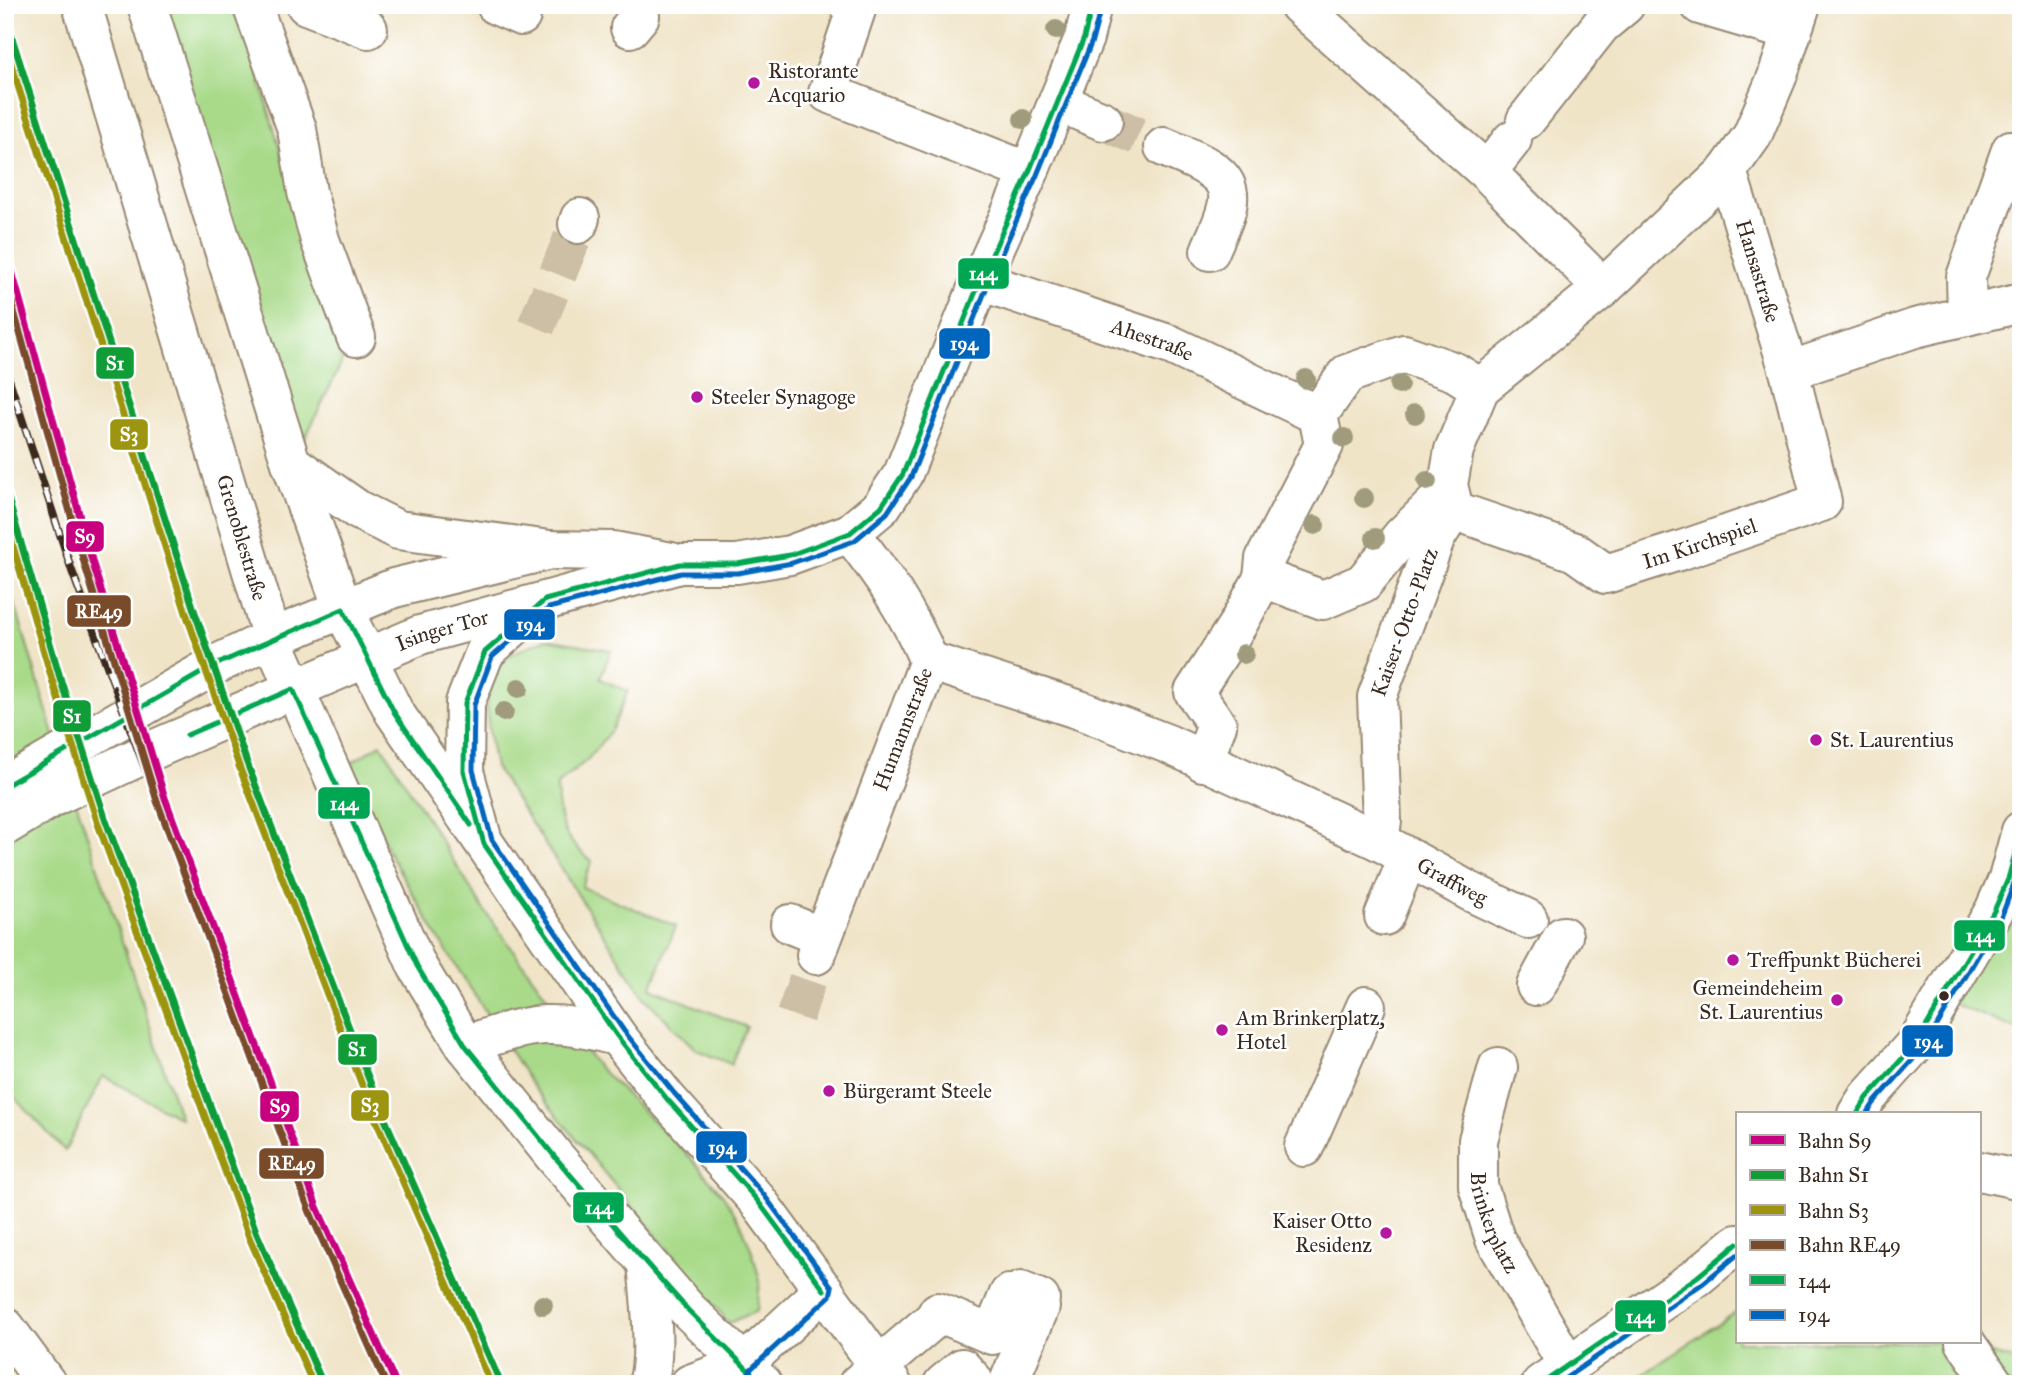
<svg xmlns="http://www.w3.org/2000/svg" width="2026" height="1389" viewBox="0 0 2026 1389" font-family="'IM FELL Great Primer',serif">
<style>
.green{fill:#a8da89;stroke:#728254;stroke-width:2}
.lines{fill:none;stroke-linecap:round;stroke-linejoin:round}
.minor-tunnel{stroke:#ccbfa5;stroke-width:38;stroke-dasharray:38 19;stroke-linecap:butt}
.minor-casing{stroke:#968772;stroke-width:42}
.major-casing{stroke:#968772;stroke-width:42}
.minor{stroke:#fff;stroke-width:38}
.major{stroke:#fff;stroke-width:38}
.rail-casing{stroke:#3b2a1e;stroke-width:8}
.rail{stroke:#fff;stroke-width:5;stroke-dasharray:16;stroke-linecap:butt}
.bus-1-casing{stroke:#fff;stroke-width:10}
.bus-2-casing{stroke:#fff;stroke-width:10}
.bus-1{stroke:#00a651;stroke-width:5}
.bus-2{stroke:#0065bd;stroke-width:5}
.rail-1-casing{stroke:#fff;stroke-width:12}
.rail-2-casing{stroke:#fff;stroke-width:12}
.rail-3-casing{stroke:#fff;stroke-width:12}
.rail-4-casing{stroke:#fff;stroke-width:12}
.rail-1{stroke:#c7007f;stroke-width:7}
.rail-2{stroke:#109c37;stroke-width:7}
.rail-3{stroke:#9d940f;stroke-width:7}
.rail-4{stroke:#7a4b2a;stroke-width:7}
.tree{fill:#9f9b7c}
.poi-dot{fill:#b5179e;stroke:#fff;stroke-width:2.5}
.bus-dot{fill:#3b2a1e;stroke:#fff;stroke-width:2.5}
.labels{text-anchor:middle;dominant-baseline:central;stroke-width:5;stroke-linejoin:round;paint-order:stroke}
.poi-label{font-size:21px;fill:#3b2a1e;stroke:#fff;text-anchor:start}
.street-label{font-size:21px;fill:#3b2a1e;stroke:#fff}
.line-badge{stroke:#fff;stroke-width:2.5}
.badge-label{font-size:19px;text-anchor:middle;font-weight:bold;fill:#fff}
</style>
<rect width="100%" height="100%" fill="#fff"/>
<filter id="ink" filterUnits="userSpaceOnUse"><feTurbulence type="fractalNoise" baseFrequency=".0143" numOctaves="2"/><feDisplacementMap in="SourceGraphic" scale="14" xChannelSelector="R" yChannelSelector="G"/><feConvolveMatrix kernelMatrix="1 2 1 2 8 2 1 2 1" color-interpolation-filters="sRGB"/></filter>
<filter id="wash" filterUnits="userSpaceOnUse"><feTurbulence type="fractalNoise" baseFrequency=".00686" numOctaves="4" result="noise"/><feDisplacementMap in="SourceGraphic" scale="28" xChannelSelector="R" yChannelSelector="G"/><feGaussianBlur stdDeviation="1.57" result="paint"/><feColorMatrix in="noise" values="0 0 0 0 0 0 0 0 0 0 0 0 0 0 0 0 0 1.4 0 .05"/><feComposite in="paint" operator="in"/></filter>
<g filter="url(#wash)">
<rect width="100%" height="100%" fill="#f0e4c7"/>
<g class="green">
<polygon points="149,5 238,5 342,362 295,459"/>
<polygon points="5,571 57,745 5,820"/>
<path d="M546 639 611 650 600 679 628 691 612 729 588 759 557 785C559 824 561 837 592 861L582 887 676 926 651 988 747 1027 731 1064 696 1050 645 998 495 767C488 732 476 679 511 655 521 648 535 644 546 639Z"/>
<polygon points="381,744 484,910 597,1066 689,1156 723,1195 740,1222 752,1251 760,1281 757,1311 729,1323 534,1088 439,939 388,851 351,763"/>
<polygon points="73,792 180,1118 103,1076 65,1151 5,1087 5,828"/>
<polygon points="2021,846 2021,1031 1946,1001"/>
<polygon points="1737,1311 1737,1342 1948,1342 2021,1362 2021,1384 1629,1384"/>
</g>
</g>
<g filter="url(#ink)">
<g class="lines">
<g class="minor-tunnel">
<polyline points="1103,121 1164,147"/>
<polyline points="536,327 578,224"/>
<polyline points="795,1016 816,955"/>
</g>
<g class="minor-casing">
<g id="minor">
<polyline points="252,5 297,129 307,192 320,240 356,337"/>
<polyline points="306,5 368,29"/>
<polyline points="496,5 521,16"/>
<polyline points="849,5 856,10 828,93 1029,172"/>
<polyline points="1299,5 1487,172 1603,288"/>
<polyline points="1700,5 1792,32"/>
<polyline points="630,28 640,16"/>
<polyline points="1058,102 1103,121"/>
<polyline points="1526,120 1601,25 1625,5"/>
<path d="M1164 147C1184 156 1226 168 1228 194 1230 211 1216 235 1210 251"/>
<polyline points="1487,172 1512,140"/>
<polyline points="578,224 580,218"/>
<path id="s1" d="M980 281 1171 345 1318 415"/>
<polyline points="1967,316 1966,277 2011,150"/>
<polyline points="1789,371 1915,328 2021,303"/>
<polyline points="291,463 358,510 398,530 550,550 613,551 671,562"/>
<polyline points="1263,578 1265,559 1324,445 1318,415 1347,374 1404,354 1455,372 1480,388"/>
<path id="s2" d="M929 661 1080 710 1168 744 1379 841 1469 891 1528 919"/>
<path id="s3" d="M1203 762 1217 725 1194 692 1238 624 1263 578 1323 600 1363 583 1403 535 1435 504 1575 552 1606 574 1682 550 1822 502 1789 371 1727 171"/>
<polyline points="5,786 215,665 272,638 394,588 550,550"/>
<path id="s4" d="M5 826 55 796 162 746 420 635 680 564H737L790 555 850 533 881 507 903 474 980 281 1029 172 1084 38 1092 5"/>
<polyline points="482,838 464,771 465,703 485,652 537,606"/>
<path id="s5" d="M1379 841 1382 821 1377 697 1436 537 1454 509 1448 485 1454 450 1480 388 1603 288 1727 171 1752 136 1777 77 1801 5"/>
<polyline points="1384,916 1408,858"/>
<polyline points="790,924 822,937"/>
<path id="s6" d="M816 955 929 661C908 611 883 575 850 533"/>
<polyline points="1536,986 1563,936"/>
<path id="s7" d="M1498 1067 1478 1140V1186L1495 1239 1568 1366"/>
<polyline points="1857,1114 1867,1098 1917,1042 1994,911 2008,879 2021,831"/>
<polyline points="1304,1147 1366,1006"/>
<polyline points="1979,1171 2021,1180"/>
<polyline points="5,1327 47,1384"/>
<polyline points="1965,1342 1994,1384"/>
<polyline points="858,1384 934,1319 938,1312 992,1335 1009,1294 1018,1298 1021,1291 1040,1299 1037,1306 1040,1307 1008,1384"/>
<polyline points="943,1384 962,1368 973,1380 971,1384"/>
<polyline points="1541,1384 1697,1277 1737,1244"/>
</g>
</g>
<g class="major-casing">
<g id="major">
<path id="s8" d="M82 5 272 638 417 966 465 1045 555 1157 688 1310 744 1364 762 1384"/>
<polyline points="147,5 291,463 343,609 394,712 617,1036 667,1099 757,1200 892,1384"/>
<path d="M465 1045C491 1037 518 1026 546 1025 570 1024 594 1031 617 1036"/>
<path d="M647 1264C650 1296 657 1354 648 1384"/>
<polyline points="690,1384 744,1364 824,1290"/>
</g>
</g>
<use href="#minor" class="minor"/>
<use href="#major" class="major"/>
<g class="rail-casing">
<polyline id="rail" points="5,367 72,571 158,804 272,1085"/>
</g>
<use href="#rail" class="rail"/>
<g class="bus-1-casing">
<g id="bus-1">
<polyline points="187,735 293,689 417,966 465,1045 555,1157 647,1264 688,1310 762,1384"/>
<polyline points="5,786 215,665 343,609 394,712 471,825"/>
<polyline points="1857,1114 1867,1098 1917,1042 1994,911 2008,879 2021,832"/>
<polyline points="824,1290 757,1200 667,1099 617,1036 484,844 464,771 465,703 485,652 545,600 680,564 737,564 790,555 850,533 881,507 903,474 980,281 1029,172 1084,38 1092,5"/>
<polyline points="1541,1384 1697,1277 1737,1244"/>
</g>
</g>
<g class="bus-2-casing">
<g id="bus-2">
<polyline points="1867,1114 1874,1103 1925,1046 2002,915 2021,865"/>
<polyline points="746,1384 751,1369 830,1296 832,1287 764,1195 674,1093 624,1031 492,840 473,770 474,705 492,657 549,608 681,573 738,573 792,563 854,541 887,513 911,477 988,284 1037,175 1092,41 1101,7"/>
<polyline points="1557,1384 1702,1284 1737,1255"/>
</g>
</g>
<use href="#bus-1" class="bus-1"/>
<use href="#bus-2" class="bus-2"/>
<g class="rail-1-casing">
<polyline id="rail-1" points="5,246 93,564 165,798 317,1207 396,1384"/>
</g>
<g class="rail-2-casing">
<g id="rail-2">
<polyline points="5,16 194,610 247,763 380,1108 501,1384"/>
<polyline points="5,488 61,681 106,821 257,1234 323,1384"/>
</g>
</g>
<g class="rail-3-casing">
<g id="rail-3">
<polyline points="5,45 186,613 239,766 372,1111 491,1384"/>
<polyline points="5,519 53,683 98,824 249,1237 313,1384"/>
</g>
</g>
<g class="rail-4-casing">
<polyline id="rail-4" points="5,279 85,566 157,801 309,1210 386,1384"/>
</g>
<use href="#rail-1" class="rail-1"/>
<use href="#rail-2" class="rail-2"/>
<use href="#rail-3" class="rail-3"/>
<use href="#rail-4" class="rail-4"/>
</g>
<g class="tree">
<circle cx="1056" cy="30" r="10"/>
<circle cx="1023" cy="119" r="10"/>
<circle cx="1306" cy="379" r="10"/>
<circle cx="1399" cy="385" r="10"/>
<circle cx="1415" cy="414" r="10"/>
<circle cx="1344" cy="438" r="10"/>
<circle cx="1427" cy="481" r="10"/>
<circle cx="1364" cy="498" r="10"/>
<circle cx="1315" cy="525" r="10"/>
<circle cx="1375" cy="538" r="10"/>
<circle cx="1244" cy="654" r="10"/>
<circle cx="519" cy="688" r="10"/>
<circle cx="504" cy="712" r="10"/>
<circle cx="543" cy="1305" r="10"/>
</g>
</g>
<g class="poi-dot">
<circle cx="754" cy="83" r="7"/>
<circle cx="697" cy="397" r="7"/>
<circle cx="1816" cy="740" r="7"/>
<circle cx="1733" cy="960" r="7"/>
<circle cx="1837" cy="1000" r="7"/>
<circle cx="1222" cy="1030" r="7"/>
<circle cx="829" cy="1091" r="7"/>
<circle cx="1386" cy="1233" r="7"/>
</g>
<circle class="bus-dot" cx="1944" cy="996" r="6"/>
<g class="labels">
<g class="poi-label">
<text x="768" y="71">Ristorante<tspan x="768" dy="24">Acquario</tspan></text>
<text x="711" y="397">Steeler Synagoge</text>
<text x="1830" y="740">St. Laurentius</text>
<text x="1747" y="960">Treffpunkt Bücherei</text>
<text x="1823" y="988" text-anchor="end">Gemeindeheim<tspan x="1823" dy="24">St. Laurentius</tspan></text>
<text x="1236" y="1018">Am Brinkerplatz,<tspan x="1236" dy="24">Hotel</tspan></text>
<text x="843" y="1091">Bürgeramt Steele</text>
<text x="1372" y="1221" text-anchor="end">Kaiser Otto<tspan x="1372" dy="24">Residenz</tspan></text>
</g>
<g class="street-label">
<text transform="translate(1758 271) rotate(73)">Hansastraße</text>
<text stroke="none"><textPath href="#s1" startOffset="182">Ahestraße</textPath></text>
<text stroke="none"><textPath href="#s8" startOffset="556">Grenoblestraße</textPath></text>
<text stroke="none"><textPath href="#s3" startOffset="712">Im Kirchspiel</textPath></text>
<text stroke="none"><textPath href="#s5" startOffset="224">Kaiser-Otto-Platz</textPath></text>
<text stroke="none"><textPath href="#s4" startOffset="480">Isinger Tor</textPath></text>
<text stroke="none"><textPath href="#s6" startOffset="242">Humannstraße</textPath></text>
<text stroke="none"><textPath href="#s2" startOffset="569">Graffweg</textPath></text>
<text stroke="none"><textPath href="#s7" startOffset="161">Brinkerplatz</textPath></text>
</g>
</g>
<g class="line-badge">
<rect x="957" y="257" width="53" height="33" rx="7" fill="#00a651"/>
<rect x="938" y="327" width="53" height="33" rx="7" fill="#0065bd"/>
<rect x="95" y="346" width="40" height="34" rx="7" fill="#109c37"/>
<rect x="109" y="418" width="40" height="33" rx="7" fill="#9d940f"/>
<rect x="65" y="520" width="40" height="33" rx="7" fill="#c7007f"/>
<rect x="66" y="594" width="66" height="34" rx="7" fill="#7a4b2a"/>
<rect x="503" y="608" width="53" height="33" rx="7" fill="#0065bd"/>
<rect x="52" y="699" width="40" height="34" rx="7" fill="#109c37"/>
<rect x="317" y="786" width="54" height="34" rx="7" fill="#00a651"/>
<rect x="1953" y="919" width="53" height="33" rx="7" fill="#00a651"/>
<rect x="1901" y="1024" width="53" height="34" rx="7" fill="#0065bd"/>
<rect x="337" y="1033" width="41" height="33" rx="7" fill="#109c37"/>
<rect x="350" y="1089" width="40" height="33" rx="7" fill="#9d940f"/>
<rect x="259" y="1090" width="41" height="33" rx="7" fill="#c7007f"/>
<rect x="695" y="1130" width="53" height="34" rx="7" fill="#0065bd"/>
<rect x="258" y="1147" width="67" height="33" rx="7" fill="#7a4b2a"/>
<rect x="572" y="1191" width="53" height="33" rx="7" fill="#00a651"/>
<rect x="1614" y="1299" width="53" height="34" rx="7" fill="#00a651"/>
</g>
<g class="badge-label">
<text x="983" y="280">144</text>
<text x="964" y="350">194</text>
<text x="115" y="370">S1</text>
<text x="129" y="441">S3</text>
<text x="85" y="543">S9</text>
<text x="99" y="618">RE49</text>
<text x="530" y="631">194</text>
<text x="72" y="723">S1</text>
<text x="344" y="810">144</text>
<text x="1980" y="942">144</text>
<text x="1928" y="1048">194</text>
<text x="357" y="1056">S1</text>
<text x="370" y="1112">S3</text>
<text x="280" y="1113">S9</text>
<text x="722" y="1154">194</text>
<text x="292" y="1170">RE49</text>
<text x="599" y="1214">144</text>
<text x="1640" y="1323">144</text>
</g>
<rect width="2026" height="1389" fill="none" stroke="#fff" stroke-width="28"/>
<rect x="1736" y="1112" width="245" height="231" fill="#ffffff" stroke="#b1aaa5" stroke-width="2"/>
<rect x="1750" y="1135" width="35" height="10" fill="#c7007f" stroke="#b1aaa5" stroke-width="2"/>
<text x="1798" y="1148" font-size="21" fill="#3b2a1e">Bahn S9</text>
<rect x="1750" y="1170" width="35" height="10" fill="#109c37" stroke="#b1aaa5" stroke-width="2"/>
<text x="1798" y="1182" font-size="21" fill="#3b2a1e">Bahn S1</text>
<rect x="1750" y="1205" width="35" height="10" fill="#9d940f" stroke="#b1aaa5" stroke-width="2"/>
<text x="1798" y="1218" font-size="21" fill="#3b2a1e">Bahn S3</text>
<rect x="1750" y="1240" width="35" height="10" fill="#7a4b2a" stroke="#b1aaa5" stroke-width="2"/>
<text x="1798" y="1252" font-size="21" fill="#3b2a1e">Bahn RE49</text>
<rect x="1750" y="1275" width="35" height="10" fill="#00a651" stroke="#b1aaa5" stroke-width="2"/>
<text x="1798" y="1288" font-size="21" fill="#3b2a1e">144</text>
<rect x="1750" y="1310" width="35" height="10" fill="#0065bd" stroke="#b1aaa5" stroke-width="2"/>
<text x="1798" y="1322" font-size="21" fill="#3b2a1e">194</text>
</svg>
